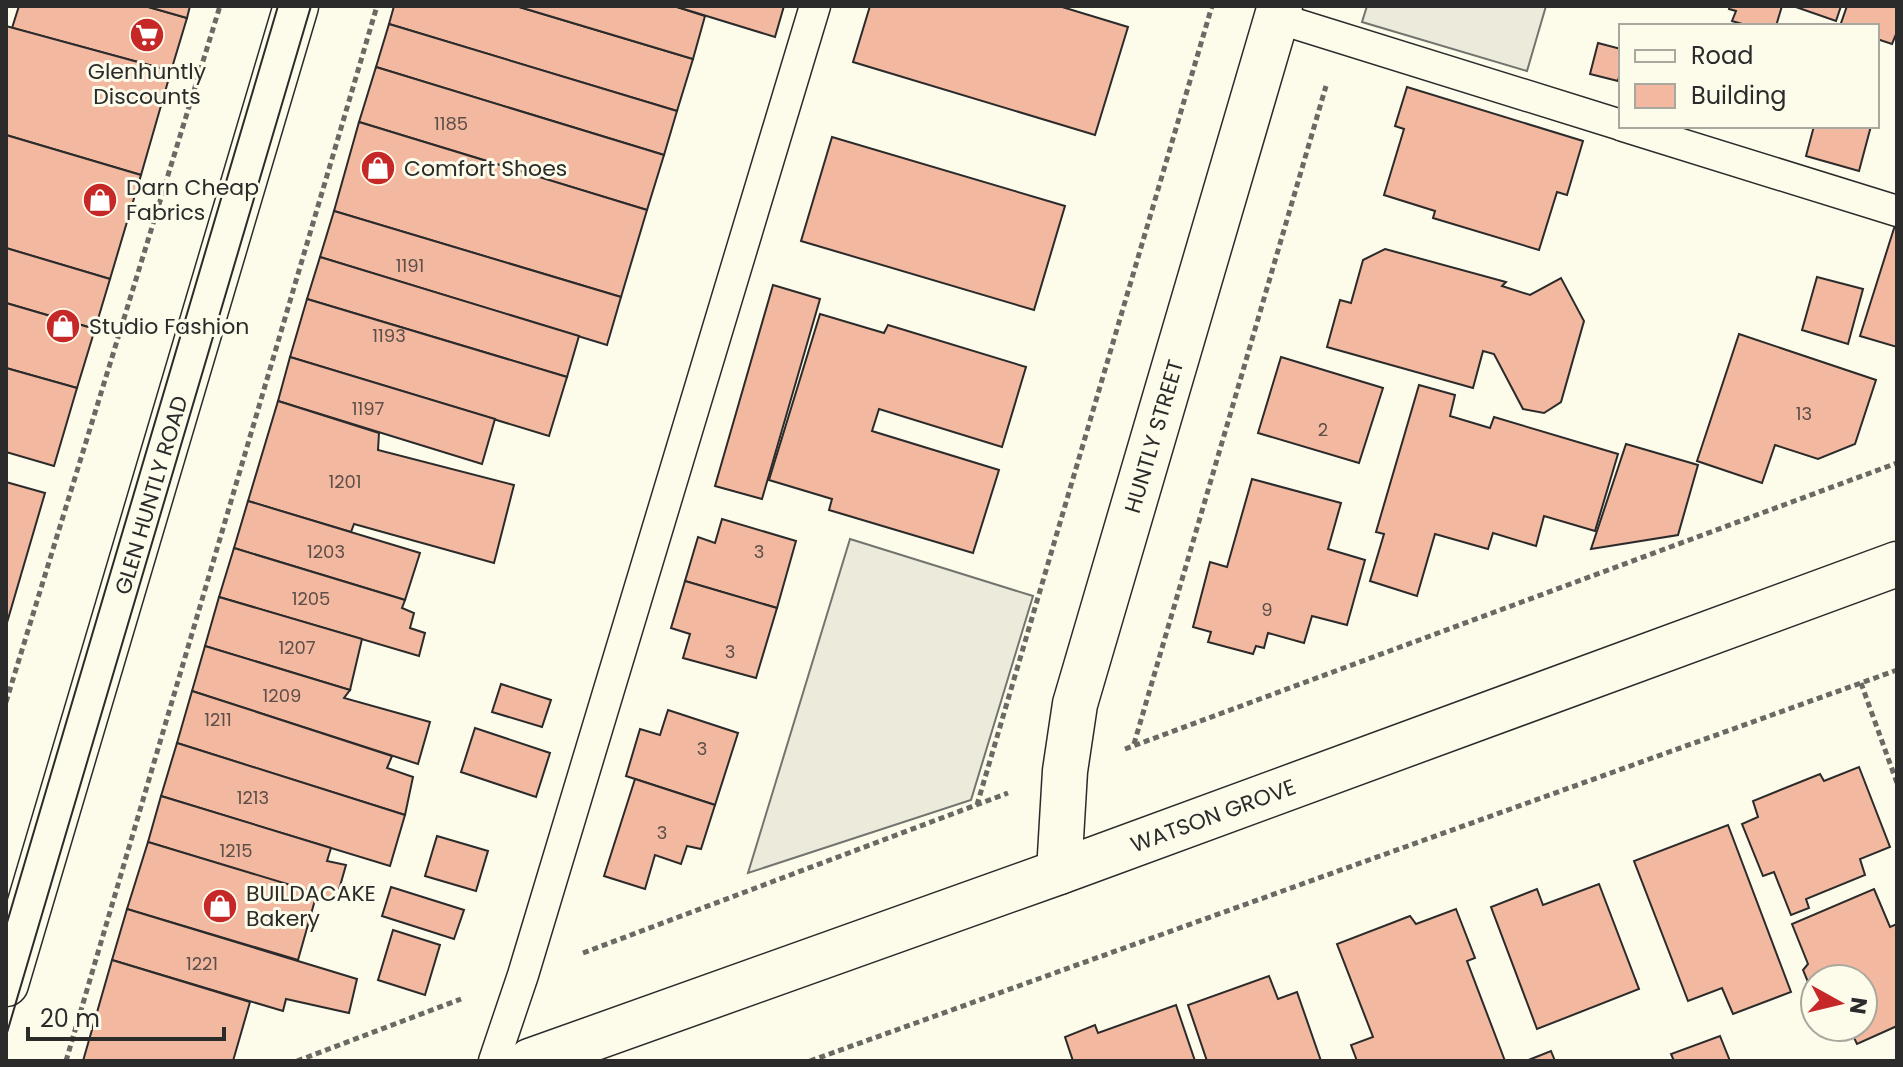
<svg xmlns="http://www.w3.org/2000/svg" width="1903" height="1067" viewBox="0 0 1903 1067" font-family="Poppins,sans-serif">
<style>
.parking{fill:#eceadb;stroke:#74746e;stroke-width:2}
.building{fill:#f2b8a0;stroke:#2b2b2b;stroke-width:2}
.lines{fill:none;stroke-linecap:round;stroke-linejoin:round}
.lane-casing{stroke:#2b2b2b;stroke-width:33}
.street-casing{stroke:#2b2b2b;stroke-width:47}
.secondary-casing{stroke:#2b2b2b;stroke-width:47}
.path{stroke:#6a6964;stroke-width:5;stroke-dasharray:6 4;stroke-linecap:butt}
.lane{stroke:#fdfbea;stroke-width:30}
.street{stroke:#fdfbea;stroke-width:44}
.secondary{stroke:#fdfbea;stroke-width:44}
.tram{stroke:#2b2b2b;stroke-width:2}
.labels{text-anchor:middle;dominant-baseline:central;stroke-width:6;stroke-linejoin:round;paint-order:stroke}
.number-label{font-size:18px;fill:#5d4e48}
.poi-label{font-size:22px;fill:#2b2b2b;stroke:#fdfbea;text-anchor:start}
.street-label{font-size:22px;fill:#2b2b2b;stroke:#fdfbea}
</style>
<rect width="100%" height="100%" fill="#fdfbea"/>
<g class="parking">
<polygon points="1367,6 1546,6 1527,71 1362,22"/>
<polygon points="850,539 1033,596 971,800 748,873"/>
</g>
<g class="building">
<polygon points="19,6 145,6 187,18 171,71 12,28"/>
<polygon points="145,6 190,6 187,18"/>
<polygon points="394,6 516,6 693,59 677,111 389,24"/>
<polygon points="516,6 674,6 705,16 693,59"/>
<polygon points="674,6 784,6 775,37"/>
<polygon points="870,6 1059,6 1128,27 1095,135 853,62"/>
<polygon points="1730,6 1782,6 1776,26 1749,26 1732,21 1736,11 1729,9"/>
<polygon points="1793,6 1841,6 1836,21"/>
<polygon points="1847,6 1897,6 1897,32 1892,44 1877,39 1877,26 1840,26"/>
<polygon points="389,24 677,111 664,155 376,67"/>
<polygon points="6,26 171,71 141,175 6,135"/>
<polygon points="1598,43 1621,49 1621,69 1618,81 1590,74"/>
<polygon points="376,67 664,155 647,210 359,122"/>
<polygon points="1407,87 1583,141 1567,195 1557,192 1539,250 1433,218 1435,211 1384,195 1404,129 1395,126"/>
<polygon points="359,122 647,210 621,297 334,211"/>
<polygon points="1814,126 1871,126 1859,171 1806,156"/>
<polygon points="6,135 141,175 110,279 6,248"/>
<polygon points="832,137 1065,206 1034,310 801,241"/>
<polygon points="334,211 621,297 607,345 320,257"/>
<polygon points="1896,222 1897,222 1897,347 1860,336"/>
<polygon points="6,248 110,279 95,329 6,303"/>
<polygon points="1385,249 1506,282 1502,286 1530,295 1561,278 1584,321 1561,402 1544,413 1523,409 1494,354 1483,351 1473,388 1327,347 1340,300 1351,303 1363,260"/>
<polygon points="320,257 579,336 567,377 307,299"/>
<polygon points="1817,277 1863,289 1848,344 1802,330"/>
<polygon points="773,285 820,299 762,499 715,486"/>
<polygon points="307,299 567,377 549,436 290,357"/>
<polygon points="6,303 95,329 77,388 6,368"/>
<polygon points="820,314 884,333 888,325 1026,367 1002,447 879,409 872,431 999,470 973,553 829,510 832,499 769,480"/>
<polygon points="1739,334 1876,380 1855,444 1818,459 1775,445 1762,483 1697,461"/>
<polygon points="290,357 495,419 482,464 278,401"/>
<polygon points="1281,357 1383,388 1359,463 1258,433"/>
<polygon points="6,368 77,388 54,466 6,452"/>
<polygon points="1419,385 1455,395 1450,416 1490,428 1494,417 1618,454 1595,531 1544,516 1536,546 1493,533 1488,549 1435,534 1417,596 1370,581 1384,534 1376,532"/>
<polygon points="278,401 379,433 378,450 514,485 494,563 354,524 351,532 248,501"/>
<polygon points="1626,444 1698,465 1678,535 1591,549"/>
<polygon points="1252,479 1341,503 1328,549 1365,560 1347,625 1312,616 1304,643 1268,633 1264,648 1256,646 1253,654 1208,642 1211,632 1193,627 1210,562 1227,567"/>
<polygon points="6,482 45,493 6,626"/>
<polygon points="248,501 420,553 405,600 234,548"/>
<polygon points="722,519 796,541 777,608 685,581 698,537 715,543"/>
<polygon points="234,548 405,600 402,608 414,613 410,628 425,633 419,656 219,597"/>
<polygon points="685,581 777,608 756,678 683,658 690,634 671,628"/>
<polygon points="219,597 362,639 350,690 205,646"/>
<polygon points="205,646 350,690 344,698 430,722 418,764 192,691"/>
<polygon points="501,684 551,700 542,727 492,712"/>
<polygon points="192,691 392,756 387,768 413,777 405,815 177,743"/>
<polygon points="668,710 738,733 715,805 626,776 640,729 660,735"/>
<polygon points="475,728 550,753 536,797 461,772"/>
<polygon points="177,743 405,815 390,866 161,796"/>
<polygon points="1859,767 1890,847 1860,859 1865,875 1806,899 1809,908 1791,915 1774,872 1763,876 1742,824 1758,817 1753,801 1820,774 1824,781"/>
<polygon points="635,779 715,805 701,849 687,846 681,864 655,855 645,889 604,876"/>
<polygon points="161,796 331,848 327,861 346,865 336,900 148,842"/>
<polygon points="1728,825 1791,992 1733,1014 1722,988 1688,1001 1634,861"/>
<polygon points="437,836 488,851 476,891 425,876"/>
<polygon points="148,842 317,893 298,960 127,909"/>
<polygon points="1599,884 1639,989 1537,1029 1491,907 1537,889 1543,905"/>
<polygon points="391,887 464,910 454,939 382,916"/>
<polygon points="1874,889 1890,927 1897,924 1897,1026 1857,1044 1849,1027 1863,1027 1863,979 1815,979 1815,999 1803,970 1808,964 1792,924"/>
<polygon points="127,909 357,979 349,1013 286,999 283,1011 112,960"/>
<polygon points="1456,909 1475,958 1467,961 1505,1061 1357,1061 1351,1045 1373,1037 1337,944 1410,916 1416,924"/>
<polygon points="393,930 440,945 425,995 378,980"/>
<polygon points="112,960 250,1002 233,1061 83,1061"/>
<polygon points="1269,976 1278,999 1297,992 1321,1061 1207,1061 1188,1005"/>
<polygon points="1176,1005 1195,1061 1073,1061 1065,1037 1095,1025 1098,1033"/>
<polygon points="1720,1036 1730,1061 1674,1061 1671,1054"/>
<polygon points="1551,1051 1555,1061 1526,1061"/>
</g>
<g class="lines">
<g class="lane-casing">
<g id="lane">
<polyline points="1277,18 1621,125"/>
<polyline points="1623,126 1897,211"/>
<polyline points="494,1061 523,975 815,6"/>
</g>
</g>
<g class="street-casing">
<g id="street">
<path id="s1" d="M1059 872 1065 771 1075 704 1280 6"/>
<path id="s2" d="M530 1061 1059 872 1897 564"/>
</g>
</g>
<g class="secondary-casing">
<g id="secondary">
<path id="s3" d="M6 984 296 6"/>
</g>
</g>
<g class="path">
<polyline points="1861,683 1897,783"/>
<polyline points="6,702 220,6"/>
<polyline points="1134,744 1326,86"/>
<polyline points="1125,749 1897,463"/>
<polyline points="977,805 1212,6"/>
<polyline points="583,953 1008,793"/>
<polyline points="66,1061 377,6"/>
<polyline points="297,1061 461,999"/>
<polyline points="810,1061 1897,670"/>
</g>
<use href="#lane" class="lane"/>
<use href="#street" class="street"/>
<use href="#secondary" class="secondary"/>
<g class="tram">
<polyline points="6,926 278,6"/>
<polyline points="6,1036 311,6"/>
</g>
</g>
<defs>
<g id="supermarket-disc" transform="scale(1.8)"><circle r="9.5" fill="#c62828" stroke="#fdfbea"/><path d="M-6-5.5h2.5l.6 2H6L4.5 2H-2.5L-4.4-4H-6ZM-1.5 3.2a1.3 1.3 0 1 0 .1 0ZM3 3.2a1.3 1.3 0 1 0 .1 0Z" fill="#fff"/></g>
<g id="shop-disc" transform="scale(1.8)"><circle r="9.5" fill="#c62828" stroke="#fdfbea"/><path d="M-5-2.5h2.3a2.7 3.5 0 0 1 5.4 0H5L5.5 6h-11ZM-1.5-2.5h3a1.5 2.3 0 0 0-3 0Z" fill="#fff"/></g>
</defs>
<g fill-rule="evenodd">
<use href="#supermarket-disc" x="147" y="35"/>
<use href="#shop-disc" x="378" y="168"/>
<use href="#shop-disc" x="100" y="200"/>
<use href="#shop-disc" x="63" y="326"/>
<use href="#shop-disc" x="220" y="906"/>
</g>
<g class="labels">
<g class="number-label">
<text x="451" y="123">1185</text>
<text x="410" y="265">1191</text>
<text x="389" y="335">1193</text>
<text x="368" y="408">1197</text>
<text x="1804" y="413">13</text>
<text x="1323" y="429">2</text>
<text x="345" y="481">1201</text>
<text x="326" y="551">1203</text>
<text x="759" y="551">3</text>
<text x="311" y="598">1205</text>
<text x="1267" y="609">9</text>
<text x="297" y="647">1207</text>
<text x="730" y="651">3</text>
<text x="282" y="695">1209</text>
<text x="218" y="719">1211</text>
<text x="702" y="748">3</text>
<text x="253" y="797">1213</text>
<text x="662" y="832">3</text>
<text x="236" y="850">1215</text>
<text x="202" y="963">1221</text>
</g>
<g class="poi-label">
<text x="147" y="71" text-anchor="middle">Glenhuntly<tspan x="147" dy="25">Discounts</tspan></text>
<text x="404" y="168">Comfort Shoes</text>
<text x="126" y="187">Darn Cheap<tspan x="126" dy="25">Fabrics</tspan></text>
<text x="89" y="326">Studio Fashion</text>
<text x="246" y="893">BUILDACAKE<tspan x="246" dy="25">Bakery</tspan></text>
</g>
<g class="street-label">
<text stroke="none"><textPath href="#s1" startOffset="448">HUNTLY STREET</textPath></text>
<text stroke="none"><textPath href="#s3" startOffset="510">GLEN HUNTLY ROAD</textPath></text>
<text stroke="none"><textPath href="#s2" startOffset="726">WATSON GROVE</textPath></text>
</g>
</g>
<rect width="1903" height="1067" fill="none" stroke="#2b2b2b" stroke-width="16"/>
<rect x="1619" y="24" width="260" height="104" fill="#fdfbea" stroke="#a9a89e" stroke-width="2"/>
<rect x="1635" y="50" width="40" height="12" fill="#fdfbea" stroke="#a9a89e" stroke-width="2"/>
<text x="1691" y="64" font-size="24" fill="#2b2b2b">Road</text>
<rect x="1635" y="84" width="40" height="24" fill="#f2b8a0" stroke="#a9a89e" stroke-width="2"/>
<text x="1691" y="104" font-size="24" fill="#2b2b2b">Building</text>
<g transform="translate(1839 1003) rotate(98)"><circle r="38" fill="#fdfbea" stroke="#a9a89e" stroke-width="2"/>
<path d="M0-6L14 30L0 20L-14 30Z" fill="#c62828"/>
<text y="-12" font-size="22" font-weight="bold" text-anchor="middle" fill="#2b2b2b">N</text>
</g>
<path d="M28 1027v12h196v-12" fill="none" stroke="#2b2b2b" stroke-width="4"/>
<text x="40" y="1027" font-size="24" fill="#2b2b2b" stroke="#fdfbea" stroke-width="6" paint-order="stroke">20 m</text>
</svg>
